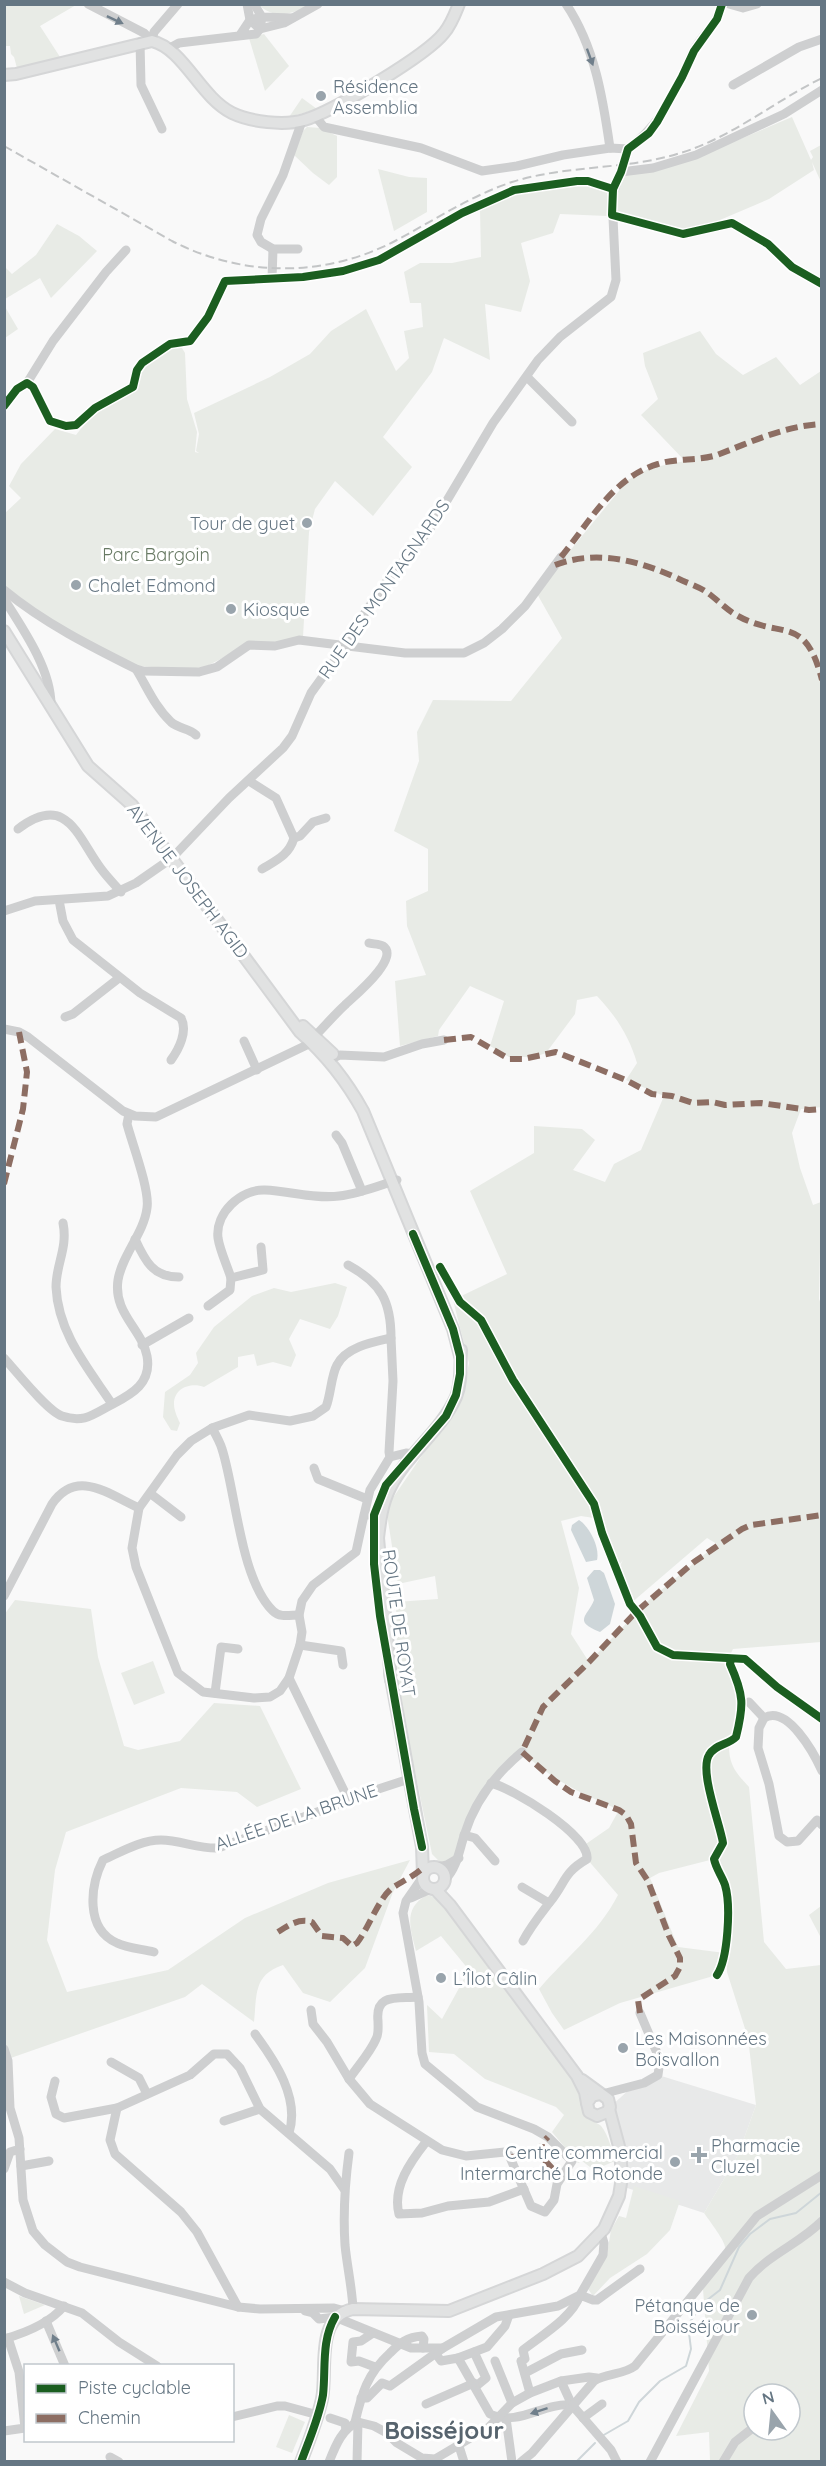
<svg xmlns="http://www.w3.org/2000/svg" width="826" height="2466" viewBox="0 0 826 2466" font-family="Quicksand,sans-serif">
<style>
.built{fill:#e8e9e9}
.green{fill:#e8ebe6;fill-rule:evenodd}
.water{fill:#ced6d9}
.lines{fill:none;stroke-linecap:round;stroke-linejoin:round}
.stream{stroke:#ced6d9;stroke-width:2}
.major-casing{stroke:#d5d6d7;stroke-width:14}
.minor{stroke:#cecfd0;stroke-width:9}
.major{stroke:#e1e2e2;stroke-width:10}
.rail{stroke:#c3c5c6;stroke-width:2;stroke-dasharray:9 4.5;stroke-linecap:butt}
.quiet{stroke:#8d6e63;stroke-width:6;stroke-dasharray:12 6;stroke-linecap:butt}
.cycleway-casing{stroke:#fff;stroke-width:11}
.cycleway{stroke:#1b5e20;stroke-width:8}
.oneway{fill:#707f8b}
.poi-dot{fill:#99a4ac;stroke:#fff;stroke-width:2}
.labels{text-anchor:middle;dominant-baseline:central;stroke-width:6;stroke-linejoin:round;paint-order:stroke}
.poi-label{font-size:18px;fill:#657683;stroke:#fff;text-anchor:start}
.park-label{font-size:18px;fill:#687a64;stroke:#fff}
.street-label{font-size:18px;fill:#657683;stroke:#fff}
.district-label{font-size:24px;font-weight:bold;fill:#57646e;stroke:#fff}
</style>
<rect width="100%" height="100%" fill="#f9f9f9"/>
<polygon class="built" points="658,2075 756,2105 738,2155 704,2213 621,2186 610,2107 631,2088"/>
<g class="green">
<polygon points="56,5 76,5 40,26 60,57 17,68 14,57 11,54 10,46 5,46 5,5"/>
<path d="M259 5H310C292 14 275 20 259 5Z"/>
<polygon points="264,34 289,66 265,91 249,38"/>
<polygon points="302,98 317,109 289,117"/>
<path d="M792 117 811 160 813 157 810 151 821 145V182L812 162 814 170 769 199 694 231C668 232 642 219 618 212L615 207 622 175 738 140Z"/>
<polygon points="307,127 320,128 337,136 337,177 329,185 313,173 294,155 303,131"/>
<polygon points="378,169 409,177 427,178 427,212 394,231"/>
<path d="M588 184 607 191V216L560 214 553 233 521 243 530 281 521 312 485 304 490 360 444 338 432 372 383 437 412 467 373 516 335 481 315 509 309 532 303 637 276 642H254L205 667 188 669 134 666 41 614 5 586 4 514 21 498 9 486 21 464 55 429 76 435C94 412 109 404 134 391L139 370 172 346 182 348 185 353 187 399 197 432 195 452 199 453 196 451 199 434 194 413 270 377 310 354 331 331 366 309 396 371 409 358 404 331 423 327 421 303H410L404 272 420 263H452L481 257 480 210 515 192Z"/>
<polygon points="57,224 79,236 97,251 51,298 40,278 5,299 5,267 12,274 36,255"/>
<polygon points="4,305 18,329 5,338 4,338"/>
<path d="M700 331 716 354 743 375 776 357 800 385 821 371 822 1107 801 1109 792 1133 800 1168 813 1205 821 1202 819 1299 822 1307 821 1642 733 1649 730 1655 734 1662 746 1709 735 1743 729 1746C729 1765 736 1773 749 1787L764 1942 786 1969 821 1965 822 2216 817 2220 822 2232 821 2461H710L709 2432 676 2436 709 2371 703 2289C733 2249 733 2254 704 2213L738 2155 756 2105 748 2038 727 1972 725 1884 716 1869 714 1859 659 1873 650 1878 678 1947 725 1953 717 1972 710 1977 620 2003 564 2030 552 2013 539 1989C568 1955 597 1935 618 1895L587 1859 583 1846 609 1828 619 1810C579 1792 555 1782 522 1752L502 1769 466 1829 459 1858 444 1866 432 1854 398 1689 396 1602 438 1599 435 1576 398 1584 386 1508 462 1397 469 1363 453 1300 507 1274 470 1191 534 1153V1126L582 1129 595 1140 573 1170 605 1182 614 1164 641 1150 664 1096 626 1080 637 1063C629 1036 616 1016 597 996L577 1000 575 1014 546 1053 534 1057H509L490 1046 504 1001 470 986 439 1030 438 1036 400 1046 395 981 426 975 407 926 406 901 428 891V849L394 831 419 761 417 732 433 700 511 701 562 638 536 592 628 480 650 468 685 461 641 415 658 399 645 366 643 353ZM581 1516 600 1519 616 1569 623 1560 617 1571 630 1604 707 1538 717 1544 648 1601 589 1662 571 1634 579 1588 561 1521ZM754 2394H790V2430H754Z"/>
<path d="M335 1283 347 1287 338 1316 330 1329 300 1319 289 1339 296 1355 291 1367 273 1362 257 1366 254 1354 238 1357V1367L204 1387C192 1382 174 1387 174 1404 174 1410 177 1417 180 1423L177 1431 171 1430 163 1417 165 1392 190 1375 198 1363 196 1353 214 1327 252 1296 274 1288 291 1292Z"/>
<path d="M15 1600 91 1609 98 1657 124 1746 138 1750 180 1741 214 1703 260 1706 301 1789 257 1807 237 1792 181 1788 66 1832 55 1870 47 1940 67 1992 168 1970 245 1918 328 1883 410 1860 393 1892 365 1968 330 2002 303 1993 283 1965C253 1975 257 1995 254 2022L202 1984 185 1997 5 2060 4 1615Z"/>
<polygon points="153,1661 165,1693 134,1705 121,1673"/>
<path d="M427 1895 438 1898 450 1913 578 2088 582 2099 583 2115C589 2120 594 2121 600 2125 607 2131 613 2152 615 2161L594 2170 582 2161 578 2163 552 2132 564 2115 556 2107 485 2079 454 2054 429 2052 427 2005 442 2019 469 1970 441 1936 416 1951C410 1928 403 1908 427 1895Z"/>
<polygon points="821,1906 821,1938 809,1915"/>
<polygon points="634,2186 680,2201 670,2230 647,2254 610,2278 593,2296 588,2289 607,2254 611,2230 619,2216 626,2218"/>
<polygon points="19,2296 45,2305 24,2314"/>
<polygon points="289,2415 305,2422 292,2453 276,2447"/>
</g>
<g class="water">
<path d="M579 1520C590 1527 600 1548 597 1560L586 1562 571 1530 572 1525Z"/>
<path d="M594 1570H600L604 1573 615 1604 610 1624 600 1632C572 1621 588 1616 594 1600L587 1578Z"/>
</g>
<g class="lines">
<g class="stream">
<polyline points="602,2436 628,2421 639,2402 660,2381 686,2366 691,2349 688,2325 702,2304 720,2290 739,2247 750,2234 770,2219 796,2213 822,2192"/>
<polyline points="576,2462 595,2443"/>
</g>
<g class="major-casing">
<g id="major">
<path d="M4 75 16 74 152 41C184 49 200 97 232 113 251 122 284 126 304 120 332 112 427 55 444 33 451 25 455 14 459 4"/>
<path d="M4 631 88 766 132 805 300 1032C326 1055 346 1080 363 1111L453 1329 460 1356"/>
<polyline points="303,1026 333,1054"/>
<polyline points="390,1673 422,1847 423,1874"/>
<path d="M391 1680 378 1538C380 1521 382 1504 390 1488 407 1454 441 1431 456 1397 462 1382 460 1366 461 1350"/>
<circle cx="434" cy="1878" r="11"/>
<polyline points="435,1889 450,1905 577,2076 585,2092 587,2103"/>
<polyline points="582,2080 608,2099 610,2107 607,2112 597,2116 589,2112 587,2103 592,2096 600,2094"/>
<path d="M301 2462C309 2441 317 2421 322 2399 328 2371 314 2317 353 2309L449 2311 543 2274 578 2256 604 2229 619 2196 622 2177 620 2150 609 2109"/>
</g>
</g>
<g class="minor">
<polyline points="88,4 144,33 152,41 154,32 178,4"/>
<polyline points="247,4 250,20 260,29 284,23 318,4"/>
<polyline points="254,4 262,17 292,18"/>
<path d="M566 4C595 47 603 99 610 148"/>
<polyline points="729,4 743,8 757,4"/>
<polyline points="140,42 141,85 162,129"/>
<polyline points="168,49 179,43 256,34 260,29 262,17 250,20 240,35"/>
<polyline points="733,85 799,47 822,39"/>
<polyline points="315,116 324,127 421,148 482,171 517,166 563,155 610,148 628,149"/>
<path d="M628 149C655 128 669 105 683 74 687 66 690 56 695 48 705 32 717 23 722 4"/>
<polyline points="621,172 653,168 696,155 784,114 822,90"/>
<polyline points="612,215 683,234 732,223 768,244 792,267 822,284"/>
<polyline points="298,249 273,249 261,242 257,235 261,219 283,175 302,121"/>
<polyline points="272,279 273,249"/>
<polyline points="527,377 572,422"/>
<polyline points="27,383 53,341 106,272 126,250"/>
<polyline points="4,406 17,389 27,383 33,387 50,421 66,426 76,425 95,408 133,387 137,370 142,363 170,344 190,341 208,317 225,281 303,277 343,271 379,260 462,213 514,190 577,181 588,181 613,189"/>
<path d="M4 590C44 623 90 646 136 669L143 671 199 672 217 667 249 645 275 646 299 640 405 653H464L484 643 502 629 525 606 561 557"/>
<path d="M4 599C23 629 51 669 51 705"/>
<path d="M136 669C147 687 155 707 171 722 179 729 189 728 196 735"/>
<path d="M249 781 276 798 294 838C289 855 277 860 262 869"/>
<path d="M18 829C68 791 78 839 102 870 108 878 115 885 121 892"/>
<polyline points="294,838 300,836 313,822 326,818"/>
<path d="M59 900 63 921 73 940 140 993 181 1018C188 1031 179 1049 171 1060"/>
<polyline points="4,911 35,901 108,896 136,883 172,858 229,798 283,748 292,736 311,693 345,646 351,633 389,578 430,529 493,423 538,360 560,337 611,297 616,280 612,197 628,149"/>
<polyline points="65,1017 73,1014 119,978"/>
<path d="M4 1029 19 1032 28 1037 123 1111 135 1116 156 1117 311 1043 315 1036C325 1026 334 1015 345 1005 353 997 401 958 383 946 380 944 372 944 369 943"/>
<polyline points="244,1041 257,1070"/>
<polyline points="329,1060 340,1055 384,1057 422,1044 444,1040"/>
<polyline points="336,1135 342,1143 362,1191"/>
<path d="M63 1223C68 1248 56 1264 56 1287 58 1333 88 1368 112 1404"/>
<path d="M135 1239C145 1261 153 1277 179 1277"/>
<path d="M348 1265C381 1283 391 1301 391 1338"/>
<path d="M231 1278C227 1265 220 1251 218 1238 215 1213 241 1189 265 1190 289 1191 314 1199 339 1196 359 1194 378 1186 397 1180"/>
<polyline points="208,1306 230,1290 231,1278 263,1270 261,1247"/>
<polyline points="142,1345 189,1318"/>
<path d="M4 1358C16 1371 47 1411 62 1416 85 1424 95 1413 113 1404 132 1394 152 1383 147 1356 142 1329 113 1313 118 1280 122 1255 144 1233 147 1208 150 1190 132 1143 127 1124L129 1114"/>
<path d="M212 1428C216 1435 220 1442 222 1449 236 1492 240 1579 273 1611 280 1618 290 1615 299 1615"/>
<polyline points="390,1457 406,1453 414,1454"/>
<polyline points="314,1468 318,1479 367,1499"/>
<polyline points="151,1494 181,1517"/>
<path d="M364 1515 370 1490 390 1457 389 1452 393 1381 391 1338C373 1342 346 1347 337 1365 331 1376 331 1394 326 1407L313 1416 290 1421 249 1415 212 1428 191 1441 177 1455 139 1508 132 1548 136 1567 178 1673 203 1692 254 1698 270 1697 280 1691 289 1678 300 1645 302 1632 299 1615 302 1601 313 1585 356 1552 364 1515H381"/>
<path d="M4 1596 52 1504C77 1468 108 1494 139 1508"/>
<polyline points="300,1645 341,1651 343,1665"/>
<polyline points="289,1678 348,1799"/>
<polyline points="215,1693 221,1647 238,1649"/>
<path d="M749 1702 764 1718C787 1704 814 1753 822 1771"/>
<polyline points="764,1718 759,1728 758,1748 769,1784 779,1836 787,1842 798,1841 817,1820 822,1825"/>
<path d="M491 1783C512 1788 590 1835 587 1859 563 1873 566 1882 550 1902 540 1915 531 1926 523 1941"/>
<polyline points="464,1835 475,1838 495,1861"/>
<polyline points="438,1867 447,1865 459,1858"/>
<path d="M445 1880C458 1866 459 1850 465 1833 475 1801 497 1773 522 1752"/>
<polyline points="522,1887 549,1903"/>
<polyline points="411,1898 431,1889"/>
<path d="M154 1952C142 1949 127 1948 117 1943 85 1929 90 1886 103 1860 121 1852 141 1840 161 1840 180 1840 199 1849 218 1848L342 1803 348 1799 409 1779"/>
<polyline points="311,2010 313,2024 327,2042 349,2079 370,2104 442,2150 466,2156 505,2152 509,2155 531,2206 545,2212 554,2200 557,2184 572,2161 548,2137 534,2129 477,2107 425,2064 422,2053 419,2002 403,1913 406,1901 422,1878"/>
<path d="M255 2034C275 2061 300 2098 289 2133"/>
<polyline points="4,2049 8,2061 10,2108 19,2138 23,2200 33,2231 45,2245 67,2262 80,2267 238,2307 260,2309 334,2308 345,2311"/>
<polyline points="111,2062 139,2078 147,2094"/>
<path d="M349 2079C357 2067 370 2053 376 2039 379 2034 378 2026 378 2021 375 1993 397 1999 418 1997"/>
<polyline points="55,2081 51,2097 56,2114 64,2118 117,2108 190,2075 214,2054 227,2054 240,2068 260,2109 330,2169 344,2189"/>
<polyline points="602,2094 644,2083 658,2075 660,2060 640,2013"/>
<polyline points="117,2108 110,2140 115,2154 181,2212 197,2232 238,2307"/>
<polyline points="224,2121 260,2109"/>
<path d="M426 2142C411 2161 392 2187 399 2214L422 2213 448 2206 489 2202 524 2189"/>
<path d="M349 2153C345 2183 343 2214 345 2245 347 2266 352 2287 353 2309"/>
<polyline points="21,2166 49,2161"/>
<polyline points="4,2169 10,2152 20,2149"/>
<polyline points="4,2282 25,2293 82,2313 119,2342 157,2366"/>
<polyline points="305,2311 313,2313 319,2319 335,2317 411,2348 443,2348"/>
<polyline points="46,2321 65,2366"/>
<polyline points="373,2333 361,2341 353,2342 351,2362 359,2361 375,2367"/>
<path d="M4 2339C25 2333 50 2323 64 2306"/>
<polyline points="474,2352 486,2378 475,2387"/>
<path d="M436 2354 441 2361 458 2358 490 2414C519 2427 543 2402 572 2405"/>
<polyline points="458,2358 487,2347 505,2326 509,2315"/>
<polyline points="495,2361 512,2403"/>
<polyline points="525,2373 561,2354 582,2350"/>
<polyline points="561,2381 572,2405 611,2450 617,2462"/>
<path d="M530 2393 521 2361 525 2359 523 2350C542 2335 572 2318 580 2295L593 2300H597L640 2269"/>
<polyline points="361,2398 367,2398 382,2383 390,2386 443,2348 496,2317 558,2306 580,2295 603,2255 604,2243 601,2233"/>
<polyline points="426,2404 474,2383"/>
<polyline points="232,2417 277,2406 285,2406 318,2415"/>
<polyline points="330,2418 345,2423 346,2430"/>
<polyline points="506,2418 512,2462"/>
<polyline points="583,2418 602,2404"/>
<path d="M355 2422C362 2393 367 2374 390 2353 400 2343 407 2337 422 2336L424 2339 423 2348"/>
<polyline points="358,2422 374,2426 387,2433 397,2443 422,2458 435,2459 489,2427 512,2403 530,2393 561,2381 589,2377 597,2378"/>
<polyline points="4,2431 25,2428 19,2372 8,2338"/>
<polyline points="459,2446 464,2462"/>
<polyline points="110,2457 119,2462"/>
<path d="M329 2462C335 2447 342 2428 358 2422"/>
<polyline points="357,2462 358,2422"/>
<path d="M521 2462 532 2453 594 2381C606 2373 623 2375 635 2366L757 2216 822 2175"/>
<path d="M650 2462 749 2278C771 2253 799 2244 822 2221"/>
<polyline points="723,2462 735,2442 754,2427"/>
</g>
<use href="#major" class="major"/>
<path class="rail" d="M4 146 172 241C242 277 324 278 395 241 433 221 470 196 512 182 566 165 624 170 677 154 730 139 773 102 822 78"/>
<g class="quiet">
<path d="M561 557C589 523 613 477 658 464 677 458 698 461 717 455 751 442 784 426 822 424"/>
<path d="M555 565C597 549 640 561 679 579 687 583 697 586 705 591 716 598 725 609 738 616 781 640 805 613 822 680"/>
<polyline points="444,1040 471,1037 509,1059 523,1059 556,1052 626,1080 652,1094 672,1096 693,1103 712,1102 725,1105 761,1103 809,1110 822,1109"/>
<polyline points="4,1184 23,1109 27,1072 19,1032"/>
<path d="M278 1932C289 1925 299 1918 312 1922L322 1936 343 1938 352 1946 357 1943C368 1929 379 1898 392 1888 403 1881 414 1876 424 1867"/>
<polyline points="640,2013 638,2000 675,1976 680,1967 680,1958 669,1936 648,1881 636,1863 631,1824 626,1815 619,1810 571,1792 555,1781 522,1752 543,1707 589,1662 636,1612 694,1562 742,1529 751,1525 822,1515"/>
<polyline points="541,2156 542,2143 548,2137"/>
<polyline points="510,2157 541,2156 561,2178"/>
</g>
<g class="cycleway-casing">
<g id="cycleway">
<polyline points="722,4 717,19 694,51 682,77 657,122 649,133 628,149 621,172 613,189 612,215 683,234 732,223 768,244 792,267 822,284"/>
<polyline points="4,406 17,389 27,383 33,387 50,421 66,426 76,425 95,408 133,387 137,370 142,363 170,344 190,341 208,317 225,281 303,277 343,271 379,260 462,213 514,190 577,181 588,181 613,189"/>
<polyline points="413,1234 453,1329 460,1356 460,1374 456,1395 446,1416 386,1485 374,1515 374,1564 380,1616 414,1809 422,1847"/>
<polyline points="440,1267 460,1302 481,1320 513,1380 594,1504 602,1533 630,1604 640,1616 657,1647 673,1655 745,1659 777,1687 822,1719"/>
<path d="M717 1975C728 1959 731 1905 725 1885 722 1876 716 1869 714 1859L723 1843C720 1824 699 1771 709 1755 715 1744 728 1745 736 1737 744 1705 744 1695 730 1664L731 1659"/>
<path d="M301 2462C309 2440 319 2418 323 2395 326 2369 321 2341 335 2317"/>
</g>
</g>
<use href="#cycleway" class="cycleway"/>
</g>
<defs><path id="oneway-solid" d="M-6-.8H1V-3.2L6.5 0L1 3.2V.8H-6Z" transform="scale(1.5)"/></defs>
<g class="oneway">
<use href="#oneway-solid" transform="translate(115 20) rotate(25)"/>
<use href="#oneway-solid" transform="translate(590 57) rotate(70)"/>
<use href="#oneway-solid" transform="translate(56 2343) rotate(-113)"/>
<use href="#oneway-solid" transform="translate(539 2411) rotate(162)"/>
</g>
<g class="poi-dot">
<circle cx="321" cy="96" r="6"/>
<circle cx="307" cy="523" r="6"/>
<circle cx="76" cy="585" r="6"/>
<circle cx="231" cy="609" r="6"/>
<circle cx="441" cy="1978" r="6"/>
<circle cx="623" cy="2048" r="6"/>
<path d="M696 2146h6v6h6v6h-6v6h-6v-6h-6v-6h6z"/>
<circle cx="675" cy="2162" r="6"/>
<circle cx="752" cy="2315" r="6"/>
</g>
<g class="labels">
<g class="poi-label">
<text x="333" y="86">Résidence<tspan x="333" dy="21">Assemblia</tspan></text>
<text x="295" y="523" text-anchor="end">Tour de guet</text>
<text x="88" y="585">Chalet Edmond</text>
<text x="243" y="609">Kiosque</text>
<text x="453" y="1978">L’Îlot Câlin</text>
<text x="635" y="2038">Les Maisonnées<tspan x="635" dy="21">Boisvallon</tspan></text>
<text x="711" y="2145">Pharmacie<tspan x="711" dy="21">Cluzel</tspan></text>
<text x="663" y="2152" text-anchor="end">Centre commercial<tspan x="663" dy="21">Intermarché La Rotonde</tspan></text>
<text x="740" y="2305" text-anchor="end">Pétanque de<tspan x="740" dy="21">Boisséjour</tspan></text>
</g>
<g class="park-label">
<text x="156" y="554">Parc Bargoin</text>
</g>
<g class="street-label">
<text transform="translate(384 589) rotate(-55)">RUE DES MONTAGNARDS</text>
<text transform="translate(188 881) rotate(53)">AVENUE JOSEPH AGID</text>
<text transform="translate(399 1623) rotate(82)">ROUTE DE ROYAT</text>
<text transform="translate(296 1817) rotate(-19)">ALLÉE DE LA BRUNE</text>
</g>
<g class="district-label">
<text x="444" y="2430">Boisséjour</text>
</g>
</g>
<rect width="826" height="2466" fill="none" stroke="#657683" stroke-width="12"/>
<rect x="24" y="2364" width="210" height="78" fill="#ffffff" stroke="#c1c8cd" stroke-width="1.5"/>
<rect x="36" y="2384" width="30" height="9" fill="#1b5e20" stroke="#c1c8cd" stroke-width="1.5"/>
<text x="78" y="2394" font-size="18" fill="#657683">Piste cyclable</text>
<rect x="36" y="2414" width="30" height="9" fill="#8d6e63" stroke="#c1c8cd" stroke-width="1.5"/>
<text x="78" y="2424" font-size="18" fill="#657683">Chemin</text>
<g transform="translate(772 2412) rotate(345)"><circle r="28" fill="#ffffff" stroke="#c1c8cd" stroke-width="1.5"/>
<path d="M0-4.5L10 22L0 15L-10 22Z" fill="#99a4ac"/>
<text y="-9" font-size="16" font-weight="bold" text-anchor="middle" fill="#657683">N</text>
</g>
</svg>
